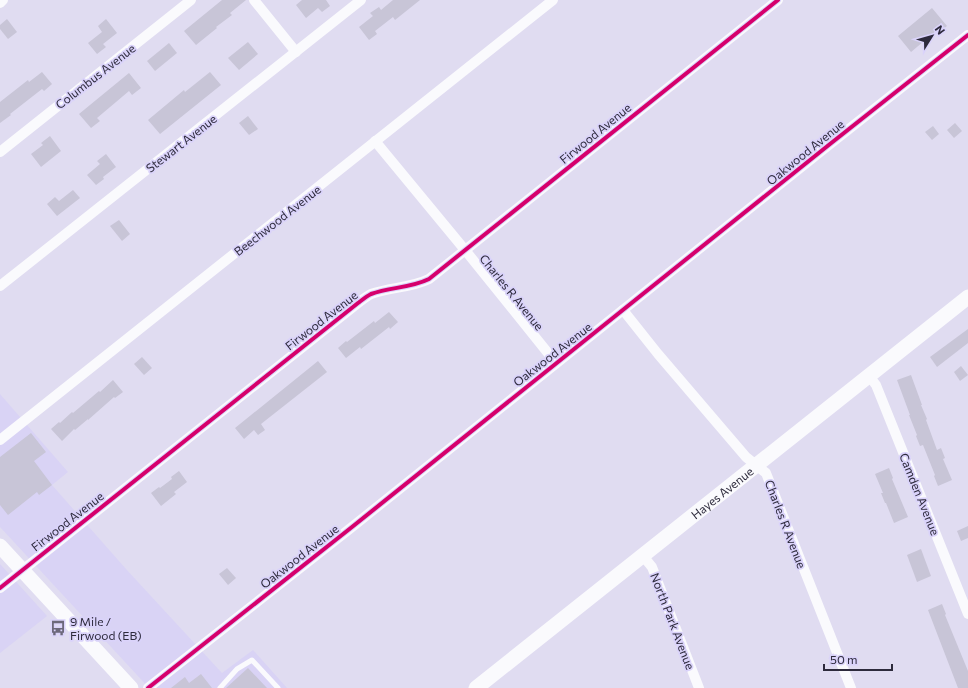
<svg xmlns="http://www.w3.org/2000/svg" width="968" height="688" viewBox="0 0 968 688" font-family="Commissioner,sans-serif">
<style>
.built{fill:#d9d3f5}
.building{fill:#c8c5d7}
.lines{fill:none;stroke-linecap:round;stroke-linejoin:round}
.lane{stroke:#fafafd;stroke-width:5}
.street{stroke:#fafafd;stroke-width:10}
.secondary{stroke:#fafafd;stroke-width:15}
.cycleway-casing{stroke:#dad3fa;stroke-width:6}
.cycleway{stroke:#d6006c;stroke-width:4}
.labels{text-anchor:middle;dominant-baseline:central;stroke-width:3.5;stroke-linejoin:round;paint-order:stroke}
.street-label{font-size:12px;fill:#2d2a3c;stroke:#dad3fa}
.poi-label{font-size:12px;fill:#2d2a3c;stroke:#dad3fa;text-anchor:start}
</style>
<rect width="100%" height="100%" fill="#e0dcf1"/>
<g class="built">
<polygon points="0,394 68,472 52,485 126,569 222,673 253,650 287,688 149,688 0,527"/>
<polygon points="0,564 47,616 0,653"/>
</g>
<g class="building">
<polygon points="222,0 246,0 230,13 232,15 216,27 217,28 196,45 184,31"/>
<polygon points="302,0 326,0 330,6 322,12 318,8 306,18 296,5"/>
<polygon points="393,0 420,0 395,20 393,17 375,31 377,34 369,40 359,27 373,16 370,13 379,7 381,10"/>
<polygon points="932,8 947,26 938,33 936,31 911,52 898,36"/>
<polygon points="7,19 17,32 8,39 0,29 0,25"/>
<polygon points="106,19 117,33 103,44 106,47 97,54 88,43 102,32 98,26"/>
<polygon points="248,42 258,54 239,70 228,58"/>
<polygon points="169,43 177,53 155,71 147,61"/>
<polygon points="42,72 52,84 44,91 42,89 10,114 11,115 0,123 0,102 28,80 29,82"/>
<polygon points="210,72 221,85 160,134 148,120 184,90 185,92"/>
<polygon points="129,73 141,88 132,95 129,91 116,102 97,118 100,121 91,128 79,114"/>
<polygon points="248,116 258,129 249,135 239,123"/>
<polygon points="955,123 962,131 954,138 947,130"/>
<polygon points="933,126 939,134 932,140 925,132"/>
<polygon points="50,136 61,151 41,167 31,154 43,145 41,143"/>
<polygon points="106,154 116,167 103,177 104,179 96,185 87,175 100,164 97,161"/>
<polygon points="73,190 80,198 57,216 47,204 55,197 59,201"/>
<polygon points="119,220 130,234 122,241 110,226"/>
<polygon points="389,312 398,322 390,329 389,327 361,349 360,347 346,358 338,348 346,341 347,342 374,321 375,323"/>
<polygon points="968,329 968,343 937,367 930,357"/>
<polygon points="142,357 152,368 144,375 134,364"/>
<polygon points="318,361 327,372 261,424 265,430 258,435 254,430 244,439 235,428"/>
<polygon points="961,366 968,375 960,381 954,372"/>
<polygon points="911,375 922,405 921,405 927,419 926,420 937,450 941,448 945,458 943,459 952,480 938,486 934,476 935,475 923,445 920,446 916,436 917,435 909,415 910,415 897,380"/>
<polygon points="113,380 123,392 115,398 114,397 88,420 88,419 75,430 74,429 62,441 51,429 59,422 60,423 72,412 73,413 99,391 100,392"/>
<polygon points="31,433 46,452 34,461 52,485 39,495 37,492 8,515 0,505 0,457"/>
<polygon points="889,468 893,478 892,479 908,517 894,523 886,503 885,503 881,493 883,493 875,474"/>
<polygon points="179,471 187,482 174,492 176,494 161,506 151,493 159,487 160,488 172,479 171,477"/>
<polygon points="968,526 968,538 961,541 957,531"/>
<polygon points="921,549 931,576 917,582 907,555"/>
<polygon points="227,568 236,578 228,585 219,574"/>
<polygon points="942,604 946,614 945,615 968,671 968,688 958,688 928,610"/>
<polygon points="248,668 267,688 226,688"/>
<polygon points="201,674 212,688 171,688 185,677 189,683"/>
</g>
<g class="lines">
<polyline class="lane" points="220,688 237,669 252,660 278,688"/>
<g class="street">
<polyline points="254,0 296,52"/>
<polyline points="0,3 3,0"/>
<polyline points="375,141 465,250 556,363"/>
<polyline points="0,152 191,0"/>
<polyline points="0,286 361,0"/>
<polyline points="623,310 658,354 746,457 766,473 851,688"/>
<polyline points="869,376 876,385 968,614"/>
<polyline points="0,440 553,0"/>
<polyline points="643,556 652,567 699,688"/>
<path d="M0 588 358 303C362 300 367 296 371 294 390 287 411 288 429 279L778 0"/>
<polyline points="148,688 352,527 830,144 968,35"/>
</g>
<g class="secondary">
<polyline points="0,546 131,688"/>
<path id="s1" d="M476 688 968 297"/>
</g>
<g class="cycleway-casing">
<g id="cycleway">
<path d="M0 588 358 303C362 300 367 296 371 294 390 287 411 288 429 279L778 0"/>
<polyline points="148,688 352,527 830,144 968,35"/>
</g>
</g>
<use href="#cycleway" class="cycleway"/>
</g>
<defs>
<g id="bus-bare" transform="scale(1.2)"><path d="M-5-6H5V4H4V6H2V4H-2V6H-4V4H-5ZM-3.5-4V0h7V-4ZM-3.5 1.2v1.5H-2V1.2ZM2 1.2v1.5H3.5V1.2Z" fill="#6c687b" stroke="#dad3fa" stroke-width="2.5" paint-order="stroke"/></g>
</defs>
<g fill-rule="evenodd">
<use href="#bus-bare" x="58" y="628"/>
</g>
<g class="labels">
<g class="street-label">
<text transform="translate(95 76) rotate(-38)">Columbus Avenue</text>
<text transform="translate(595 133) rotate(-39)">Firwood Avenue</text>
<text transform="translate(181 143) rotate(-38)">Stewart Avenue</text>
<text transform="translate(805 152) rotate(-39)">Oakwood Avenue</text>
<text transform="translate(277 220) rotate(-38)">Beechwood Avenue</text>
<text transform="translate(512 292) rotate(51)">Charles R Avenue</text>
<text transform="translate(321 320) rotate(-38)">Firwood Avenue</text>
<text transform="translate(552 354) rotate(-38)">Oakwood Avenue</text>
<text stroke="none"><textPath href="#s1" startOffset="314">Hayes Avenue</textPath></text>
<text transform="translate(920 494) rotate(68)">Camden Avenue</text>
<text transform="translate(67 521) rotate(-38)">Firwood Avenue</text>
<text transform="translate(786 524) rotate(69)">Charles R Avenue</text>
<text transform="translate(299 556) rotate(-38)">Oakwood Avenue</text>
<text transform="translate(673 621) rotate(69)">North Park Avenue</text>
</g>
<g class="poi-label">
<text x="70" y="621">9 Mile /<tspan x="70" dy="14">Firwood (EB)</tspan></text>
</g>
</g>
<g transform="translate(932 36) rotate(53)" stroke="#dad3fa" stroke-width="3" paint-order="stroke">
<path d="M0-3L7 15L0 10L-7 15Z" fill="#2d2a3c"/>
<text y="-6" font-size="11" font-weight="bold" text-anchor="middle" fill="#2d2a3c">N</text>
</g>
<path d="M824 664v6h68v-6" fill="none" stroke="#2d2a3c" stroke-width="2"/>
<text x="830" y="664" font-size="12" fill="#2d2a3c" stroke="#dad3fa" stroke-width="3" paint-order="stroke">50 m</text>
</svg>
